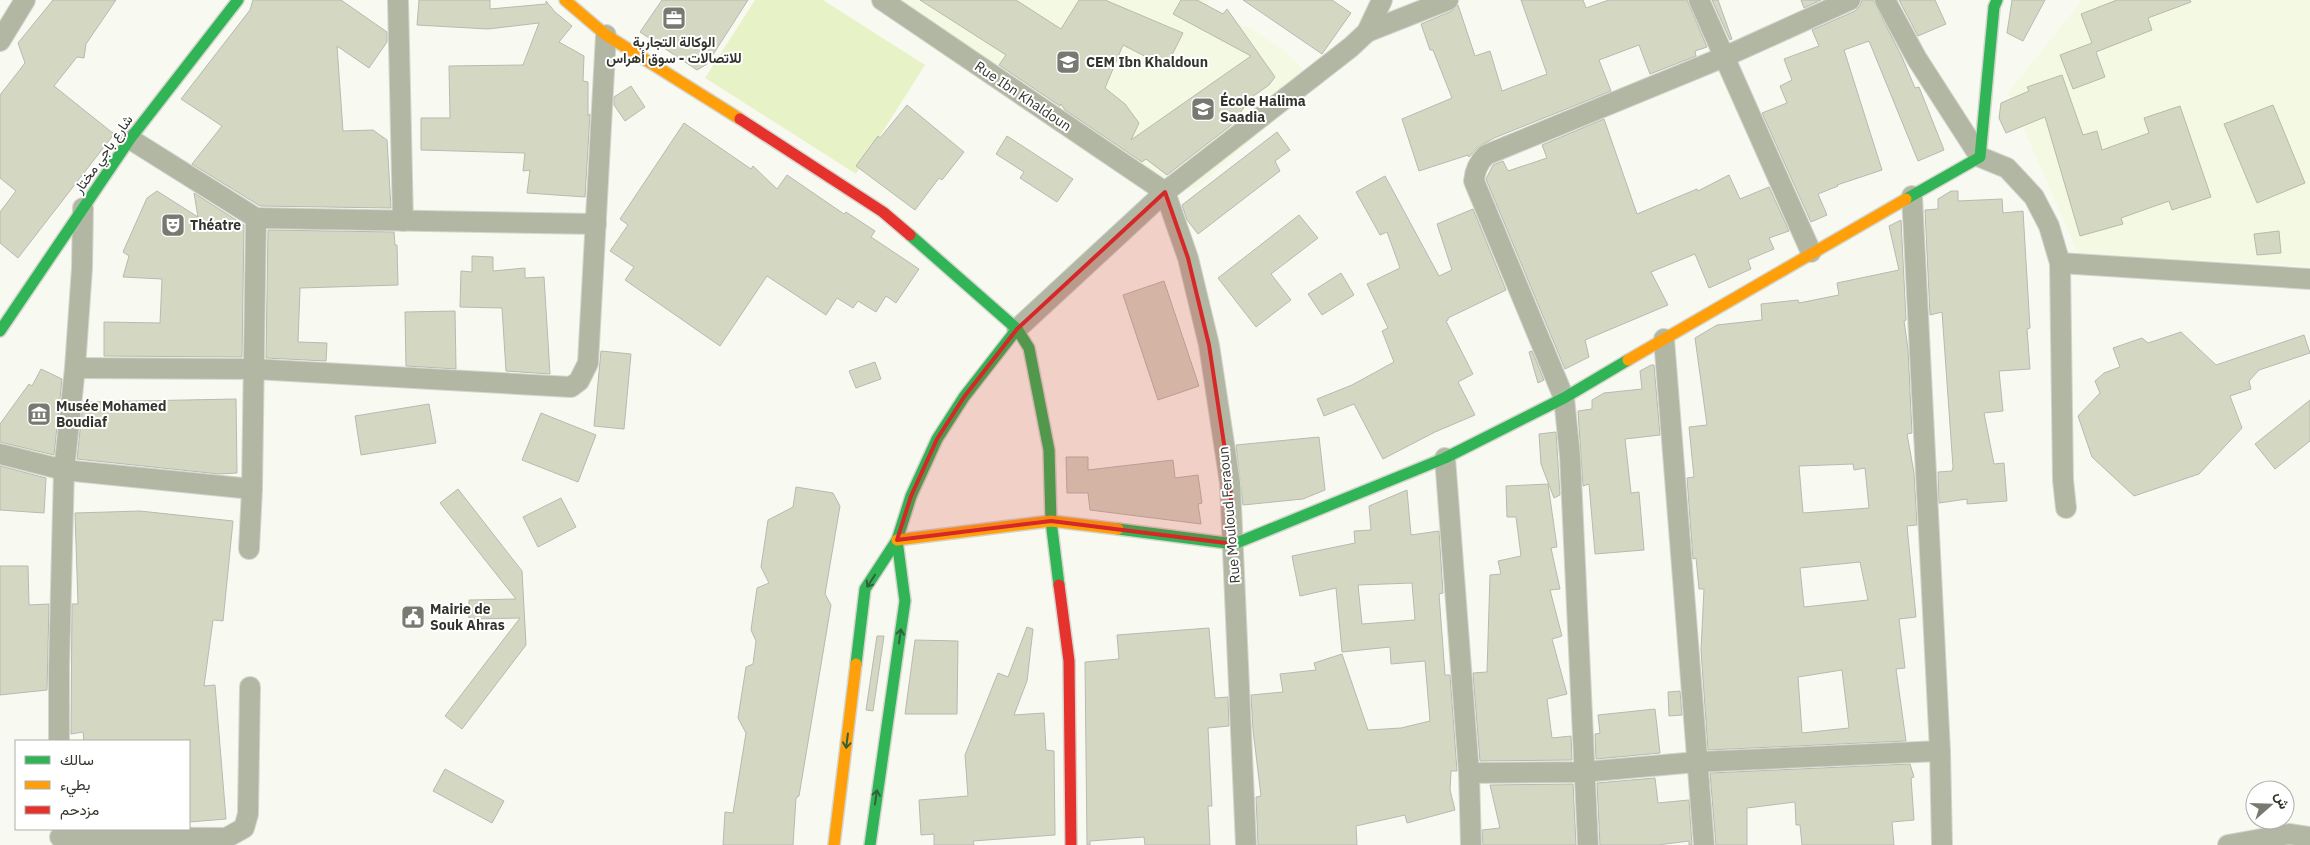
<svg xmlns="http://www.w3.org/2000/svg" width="2310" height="845" viewBox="0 0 2310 845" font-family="'IBM Plex Sans',Vazirmatn,sans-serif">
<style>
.built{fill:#f4f9e4}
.green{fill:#e8f2c7}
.building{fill:#d4d8c3;stroke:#b8b9b1;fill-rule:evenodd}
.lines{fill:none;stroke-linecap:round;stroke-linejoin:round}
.street-casing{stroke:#d4d6cf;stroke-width:22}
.fast-casing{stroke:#d4d6cf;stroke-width:14}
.slow-casing{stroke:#d4d6cf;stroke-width:14}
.jam-casing{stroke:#d4d6cf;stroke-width:14}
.street{stroke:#b2b7a4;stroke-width:20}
.fast{stroke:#30b455;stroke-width:11}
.slow{stroke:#ff9f0a;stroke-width:11}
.jam{stroke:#e5322d;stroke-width:11}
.oneway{stroke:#32613b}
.marked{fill:#d62828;fill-opacity:0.2;stroke:#d62828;stroke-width:4;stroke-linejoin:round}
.labels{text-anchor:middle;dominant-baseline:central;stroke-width:4;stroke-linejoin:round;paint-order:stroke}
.poi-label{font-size:14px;font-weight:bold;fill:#33352d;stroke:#fff;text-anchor:start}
.street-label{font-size:14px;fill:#33352d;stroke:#fff}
</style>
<rect width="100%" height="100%" fill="#f8faf1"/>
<g class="built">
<polygon points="893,0 1209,0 1204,12 1250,28 1285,51 1317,82 1197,188 1174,190"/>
<polygon points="2082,0 2310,0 2310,266 2078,254 2008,93"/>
</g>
<polygon class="green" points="755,0 823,0 925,65 856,174 705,78"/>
<g class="building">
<polygon points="53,0 116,0 86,44 84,58 77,57 54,86 114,134 18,258 0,243 0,212 16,191 0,178 0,95 25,63 18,43"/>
<polygon points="253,0 341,0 387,32 387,42 369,68 337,46 343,131 373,130 387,140 391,208 260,206 192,164 222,126 181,99 250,10"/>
<polygon points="419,0 490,0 490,9 546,4 546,1 555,12 572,26 559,42 584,56 583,81 588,82 588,116 590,114 585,197 527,193 530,170 523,171 525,153 421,150 421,118 450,118 449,66 523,65 539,23 488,29 417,25"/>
<polygon points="662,0 748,0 707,64 697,70 640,32"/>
<polygon points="920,0 1016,0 1061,29 1079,0 1105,0 1183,33 1166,67 1123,45 1105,88 1125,104 1139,123 1131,140 1251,56 1173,14 1181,0 1197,0 1223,14 1227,9 1275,77 1269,85 1252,97 1230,126 1167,175 1146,159 1142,162 1065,110 1061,104 1060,106 999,65 1006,55"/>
<polygon points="1243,0 1332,0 1351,13 1322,54"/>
<polygon points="1521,0 1583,0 1586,8 1609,0 1687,0 1707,47 1695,51 1696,56 1650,74 1639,45 1599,60 1611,91 1494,138 1478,147 1469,157 1468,155 1419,171 1402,119 1452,98 1433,50 1430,50 1421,24 1452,11 1458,5 1475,56 1490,51 1502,91 1547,74"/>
<polygon points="1712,0 1718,0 1732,39 1730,40"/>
<polygon points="1801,0 1821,0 1804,8"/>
<polygon points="1862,0 1873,0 1902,57 1915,88 1919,87 1944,150 1918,161 1869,41 1844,50 1882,170 1837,185 1838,186 1818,194 1827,215 1811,222 1762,113 1787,103 1780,86 1792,80 1784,59 1819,46 1812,30 1855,11 1860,6"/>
<polygon points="1899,0 1935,0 1946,24 1918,36"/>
<polygon points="2012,0 2045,0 2023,41 2007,33"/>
<polygon points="2117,0 2190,0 2191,2 2148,18 2152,30 2096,52 2105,77 2073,89 2060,55 2092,43 2081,14"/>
<polygon points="2062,75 2083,135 2097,131 2102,150 2149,133 2144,118 2180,106 2211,197 2172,210 2169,201 2121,218 2123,224 2080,236 2045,117 2006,133 1999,118 2001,103 2029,91 2027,87"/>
<polygon points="631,86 645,107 625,121 614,105 614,97"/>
<polygon points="907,105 964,152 942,180 939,178 915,210 856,166 878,136 880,138"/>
<polygon points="2273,105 2305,183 2257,203 2224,124"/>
<polygon points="1604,119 1637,214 1697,189 1698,191 1729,175 1740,199 1769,187 1789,231 1769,238 1774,249 1748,260 1751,269 1709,288 1695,254 1651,272 1668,305 1585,340 1589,357 1565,369 1486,179 1493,165 1503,161 1508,171 1547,158 1542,145"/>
<polygon points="684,123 751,169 753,166 777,189 787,175 844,214 846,212 875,231 871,237 919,269 896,303 886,296 876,312 858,301 853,308 837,298 826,315 767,276 720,346 625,280 634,267 610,251 628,225 620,219"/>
<polygon points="1277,132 1290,150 1275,161 1280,171 1198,234 1187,220 1182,205"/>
<polygon points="1007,136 1073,179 1057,202 1020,178 1024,172 996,154"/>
<polygon points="1385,176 1439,276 1452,270 1437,224 1473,209 1506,290 1448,318 1448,320 1446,321 1473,374 1458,382 1475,415 1435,432 1383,459 1354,404 1324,416 1317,399 1352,385 1394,362 1382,331 1388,328 1367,284 1400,268 1387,232 1380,235 1356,192"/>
<polygon points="157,191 198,217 194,193 244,225 242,357 104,356 104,322 160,323 162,279 123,277 129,256 123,252 147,198"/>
<polygon points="1951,191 1958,191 1958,201 2002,199 2003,213 2023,211 2030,328 2027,329 2030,369 1999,371 2003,411 1984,413 1994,464 2004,463 2007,501 1967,504 1967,499 1939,503 1938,472 1952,471 1953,467 1942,312 1930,315 1925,210 1938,209 1938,199"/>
<polygon points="1299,215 1318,238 1271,274 1291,300 1256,327 1218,278"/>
<path d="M1901 220 1906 320 1904 321 1908 349 1912 433 1907 434 1914 473 1917 525 1907 526 1916 617 1899 619 1905 668 1896 669 1906 741 1708 750 1701 650 1704 589H1699L1696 558 1693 559 1687 478 1694 477 1689 427 1707 425 1695 338 1717 325 1762 320 1761 304 1798 300 1799 303 1839 295 1837 283 1899 270 1889 226ZM1853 464 1854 470 1865 468 1869 508 1803 513 1799 466ZM1860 562 1868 600 1804 607 1800 568ZM1842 670 1849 728 1802 733 1798 677Z"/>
<polygon points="268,230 394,232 395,245 397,245 398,285 300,288 298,342 327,343 326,361 266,358"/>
<polygon points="2279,231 2281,253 2257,255 2254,234"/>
<polygon points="472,256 493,257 493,271 525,268 525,278 544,277 550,374 506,371 502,308 460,307 461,271 472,272"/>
<polygon points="1341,273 1354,295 1322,315 1308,294"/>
<polygon points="1164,281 1199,386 1158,400 1123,295"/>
<polygon points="455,311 456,369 406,366 405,312"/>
<polygon points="2181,332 2216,365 2304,335 2310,353 2259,370 2249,381 2251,389 2230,396 2242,428 2199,474 2134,496 2092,457 2078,416 2100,393 2095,381 2104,373 2120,367 2113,348 2142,338 2148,343"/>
<polygon points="601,351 631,354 624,429 594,426"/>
<polygon points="1532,351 1544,380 1538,383 1529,352"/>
<polygon points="875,362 881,379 856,388 849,371"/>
<polygon points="1651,365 1654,365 1660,435 1625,439 1631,493 1639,492 1644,550 1595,554 1589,484 1583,486 1578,411 1592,409 1592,400 1604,393 1642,389 1640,371"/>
<polygon points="41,369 62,379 54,455 0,442 0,424 29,384 32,386"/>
<polygon points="236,399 237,473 219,474 77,459 83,402"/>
<polygon points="2310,400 2310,441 2275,469 2255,444"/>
<polygon points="429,404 436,443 361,455 355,416"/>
<polygon points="541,413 596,435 578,482 522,460"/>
<polygon points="1556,432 1560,495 1554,498 1541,464 1539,434"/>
<polygon points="1319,437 1325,490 1303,499 1243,505 1236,445"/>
<polygon points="1066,457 1088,457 1088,470 1173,460 1175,478 1198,475 1202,503 1198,504 1201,524 1090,510 1088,493 1067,493"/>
<polygon points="0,466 46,478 44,513 0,510"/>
<polygon points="1548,484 1557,547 1551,548 1560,589 1550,590 1562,636 1552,639 1567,694 1547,699 1552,738 1571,736 1572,760 1480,761 1473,673 1487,672 1490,575 1501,574 1498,561 1521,556 1516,517 1507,517 1506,486"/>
<polygon points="796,487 833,493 840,506 825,594 831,605 799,796 796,798 793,845 723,845 725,812 733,813 746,733 738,718 746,667 753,664 756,641 751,630 757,588 769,583 761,567 768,520 793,507"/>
<polygon points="458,489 522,571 526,645 462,729 445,716 520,618 469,619 469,600 516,599 440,503"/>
<path d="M1407 490 1411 535 1439 531 1443 593 1439 594 1445 675H1450L1457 771H1451L1450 790 1455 810 1407 823 1405 815 1356 826 1357 845H1258L1256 797 1261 796 1253 730 1251 695 1283 692 1280 674 1316 670 1314 663 1342 654 1368 730 1401 728 1430 721 1425 661 1391 664 1390 647 1342 652 1336 588 1300 596 1292 556 1355 543 1354 531 1371 530 1369 506ZM1412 583 1415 620 1362 624 1358 585Z"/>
<polygon points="561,498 576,527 538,547 523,517"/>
<polygon points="140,511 233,521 223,621 213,620 204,686 215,685 226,819 189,822 189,741 84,741 83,732 71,734 72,604 78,604 75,513"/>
<polygon points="0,566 28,566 29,605 49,604 47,690 0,695"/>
<polygon points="1027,627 1033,629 1027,681 1014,715 1044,713 1046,750 1054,751 1055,835 973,841 974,845 934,845 934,834 921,835 919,800 968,796 965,755 998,673 1008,677"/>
<polygon points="1209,628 1215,698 1228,697 1229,726 1208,728 1212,806 1208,806 1210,845 1145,845 1144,837 1090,841 1090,845 1087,845 1085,662 1119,659 1117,635"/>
<polygon points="877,636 884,636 873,711 866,710"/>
<polygon points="915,640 958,641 957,714 905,714"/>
<polygon points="1680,691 1682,715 1669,716 1668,692"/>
<polygon points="1655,709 1660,753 1596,759 1595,734 1600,733 1598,715"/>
<polygon points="1910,764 1914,777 1911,778 1914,820 1892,822 1894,845 1802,845 1800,825 1796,825 1795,802 1747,808 1747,845 1716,845 1710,773"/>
<polygon points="445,769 504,801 492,823 433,791"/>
<polygon points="1655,778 1658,803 1689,800 1692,845 1689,845 1689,841 1658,845 1600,845 1597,783"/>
<polygon points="1573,784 1576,845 1483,845 1482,830 1500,828 1490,785"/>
</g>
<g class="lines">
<g class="street-casing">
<g id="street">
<polyline points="398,0 403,221"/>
<polyline points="882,0 1165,192 1188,258 1209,345 1230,483 1246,845"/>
<polyline points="1699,0 1811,252"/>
<polyline points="1885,0 1917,59 1980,157 2007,168 2034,197 2049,226 2060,263 2063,480 2066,508"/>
<polyline points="1367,32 1448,0"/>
<polyline points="0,41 25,0"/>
<polyline points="130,139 256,218"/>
<polyline points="1912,196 1940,751 1942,845"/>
<polyline points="2060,263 2310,279"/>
<polyline points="1017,329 1165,192 1351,47 1367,32 1382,0"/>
<polyline points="1664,339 1704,845"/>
<polyline points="75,368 254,369 571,387 579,381 588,363 606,35"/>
<polyline points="0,454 64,470 252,489"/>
<polyline points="1445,458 1469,773 1471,845"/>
<polyline points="249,549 252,489 256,218 596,224"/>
<polyline points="59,741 59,667 64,470 75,368 82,268 83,208"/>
<polyline points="1469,773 1583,772 1697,762 1940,751"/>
<polyline points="60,837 226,838 244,828 248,814 250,687"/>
<path d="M1588 845 1570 456 1564 398 1474 181C1475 170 1478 163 1486 155L1724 57 1850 0"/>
<polyline points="2228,845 2289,834 2310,837"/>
</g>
</g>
<g class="fast-casing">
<g id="fast">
<polyline points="1906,199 1980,157 1994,7 1997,0"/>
<polyline points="910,235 1017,329 1029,348 1049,450 1051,521 1059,585"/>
<polyline points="0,331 130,139 238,0"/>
<polyline points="1118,529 1234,544 1445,458 1564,398 1628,360"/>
<polyline points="856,664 865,589 897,540 911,496 937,439 964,397 1017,329"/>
<polyline points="870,845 905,601 897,540"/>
</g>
</g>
<g class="slow-casing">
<g id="slow">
<polyline points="565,0 606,35 740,119"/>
<polyline points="1628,360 1906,199"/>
<polyline points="897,540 1051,521 1118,529"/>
<polyline points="834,845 856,664"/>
</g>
</g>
<g class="jam-casing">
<g id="jam">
<polyline points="740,119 883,212 910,235"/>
<polyline points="1059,585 1069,661 1071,845"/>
</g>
</g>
<use href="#street" class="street"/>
<use href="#fast" class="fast"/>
<use href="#slow" class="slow"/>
<use href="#jam" class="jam"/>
</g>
<defs><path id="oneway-shaft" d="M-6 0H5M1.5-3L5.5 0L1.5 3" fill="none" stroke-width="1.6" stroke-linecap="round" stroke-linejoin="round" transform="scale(1.25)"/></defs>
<g class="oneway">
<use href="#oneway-shaft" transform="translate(871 581) rotate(123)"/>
<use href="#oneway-shaft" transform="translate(900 636) rotate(-82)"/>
<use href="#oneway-shaft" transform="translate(847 741) rotate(97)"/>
<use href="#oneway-shaft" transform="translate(876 797) rotate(-82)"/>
</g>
<path class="marked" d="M1165 192 1188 258 1209 345 1230 483 1234 544 1051 521 897 540 911 496 937 439 964 397 1017 329Z"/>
<defs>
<g id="office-square" transform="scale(1.25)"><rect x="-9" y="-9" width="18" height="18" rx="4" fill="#787a72" stroke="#fff"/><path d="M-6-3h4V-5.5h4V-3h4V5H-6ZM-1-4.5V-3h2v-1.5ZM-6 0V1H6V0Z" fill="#fff"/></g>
<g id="school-square" transform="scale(1.25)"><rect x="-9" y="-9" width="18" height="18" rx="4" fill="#787a72" stroke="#fff"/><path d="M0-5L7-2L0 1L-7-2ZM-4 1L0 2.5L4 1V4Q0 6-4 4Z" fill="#fff"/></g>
<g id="theatre-square" transform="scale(1.25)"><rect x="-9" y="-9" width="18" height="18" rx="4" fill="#787a72" stroke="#fff"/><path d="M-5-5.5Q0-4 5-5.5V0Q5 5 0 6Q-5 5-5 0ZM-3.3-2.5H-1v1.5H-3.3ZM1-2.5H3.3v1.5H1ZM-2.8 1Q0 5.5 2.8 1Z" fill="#fff"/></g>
<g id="museum-square" transform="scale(1.25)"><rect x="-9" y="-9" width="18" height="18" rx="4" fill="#787a72" stroke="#fff"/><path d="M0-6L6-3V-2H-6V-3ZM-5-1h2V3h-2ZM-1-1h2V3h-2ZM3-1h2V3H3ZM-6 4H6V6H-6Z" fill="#fff"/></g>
<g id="civic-square" transform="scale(1.25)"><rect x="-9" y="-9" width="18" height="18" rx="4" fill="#787a72" stroke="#fff"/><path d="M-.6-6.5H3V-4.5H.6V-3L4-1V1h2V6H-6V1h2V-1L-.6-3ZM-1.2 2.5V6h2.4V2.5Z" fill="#fff"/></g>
</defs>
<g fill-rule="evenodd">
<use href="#office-square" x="674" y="18"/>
<use href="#school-square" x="1068" y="62"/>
<use href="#school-square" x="1203" y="109"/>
<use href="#theatre-square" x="173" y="225"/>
<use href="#museum-square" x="39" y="414"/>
<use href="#civic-square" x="413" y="617"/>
</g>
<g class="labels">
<g class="poi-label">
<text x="674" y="42" text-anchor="middle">الوكالة التجارية<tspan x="674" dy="16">للاتصالات - سوق أهراس</tspan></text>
<text x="1086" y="62">CEM Ibn Khaldoun</text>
<text x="1220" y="101">École Halima<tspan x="1220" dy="16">Saadia</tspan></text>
<text x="190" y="225">Théatre</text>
<text x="56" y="406">Musée Mohamed<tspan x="56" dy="16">Boudiaf</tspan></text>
<text x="430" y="609">Mairie de<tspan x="430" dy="16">Souk Ahras</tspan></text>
</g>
<g class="street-label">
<text transform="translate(1023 96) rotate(34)">Rue Ibn Khaldoun</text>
<text transform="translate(103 154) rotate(-55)">شارع باجي مختار</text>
<text transform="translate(1229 515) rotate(-95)">Rue Mouloud Feraoun</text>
</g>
</g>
<rect x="15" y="740" width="175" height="90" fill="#ffffff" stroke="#adaeab"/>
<rect x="25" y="756" width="25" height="8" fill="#30b455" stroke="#adaeab"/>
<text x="60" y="765" font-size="15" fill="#33352d">سالك</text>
<rect x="25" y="781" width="25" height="8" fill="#ff9f0a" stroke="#adaeab"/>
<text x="60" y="790" font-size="15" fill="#33352d">بطيء</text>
<rect x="25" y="806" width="25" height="8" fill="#e5322d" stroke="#adaeab"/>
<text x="60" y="815" font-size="15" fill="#33352d">مزدحم</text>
<g transform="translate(2270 805) rotate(70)"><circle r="24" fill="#ffffff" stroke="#adaeab"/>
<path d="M0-4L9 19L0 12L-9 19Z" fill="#787a72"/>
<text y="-8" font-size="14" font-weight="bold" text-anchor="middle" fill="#33352d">ش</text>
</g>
</svg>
